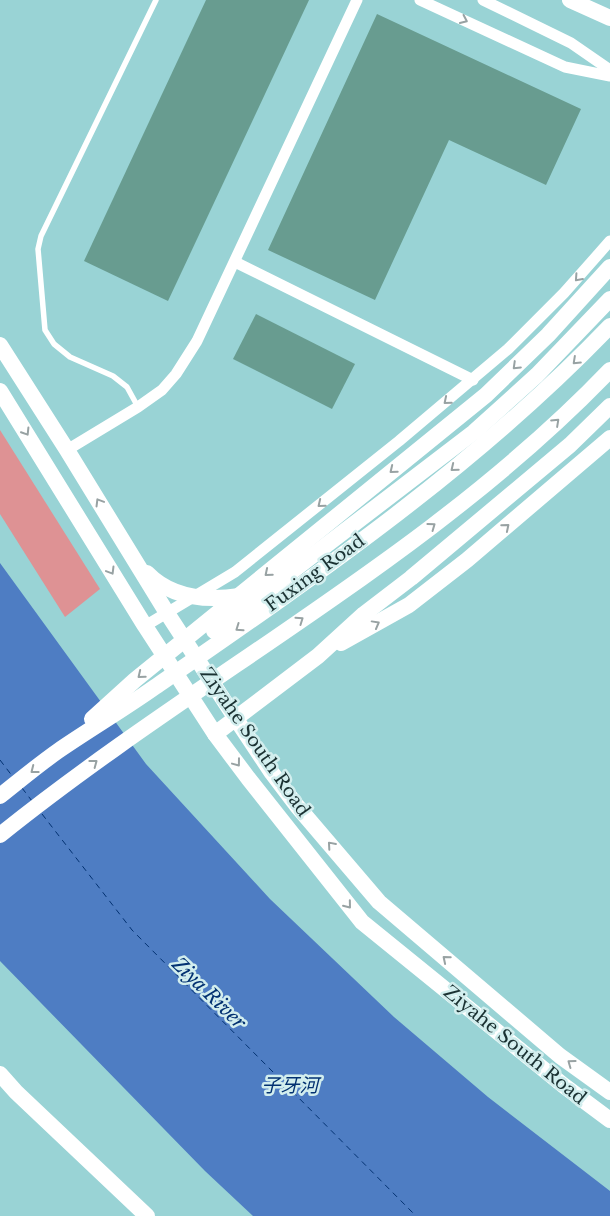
<svg xmlns="http://www.w3.org/2000/svg" width="610" height="1216" viewBox="0 0 610 1216" font-family="'Libre Baskerville','Noto Sans SC',serif">
<style>
.green{fill:#de9294}
.water{fill:#4e7dc3}
.lines{fill:none;stroke-linecap:round;stroke-linejoin:round}
.ferry{stroke:#023171;stroke-width:1;stroke-dasharray:6 5;stroke-linecap:butt}
.building{fill:#689c90}
.lane{stroke:#fff;stroke-width:5.5}
.street{stroke:#fff;stroke-width:11}
.secondary{stroke:#fff;stroke-width:16}
.oneway{stroke:#98a2a3}
.labels{text-anchor:middle;dominant-baseline:central;stroke-width:5;stroke-linejoin:round;paint-order:stroke}
.street-label{font-size:18px;fill:#1a3132;stroke:#d2eeee}
.water-label{font-size:19px;font-style:italic;fill:#023171;stroke:#d2eeee}
</style>
<rect width="100%" height="100%" fill="#99d3d5"/>
<polygon class="green" points="0,430 100,589 65,617 0,514"/>
<polygon class="water" points="0,563 146,764 270,899 394,1017 488,1097 610,1191 610,1216 253,1216 205,1171 0,961"/>
<g class="lines">
<g class="ferry">
<polyline points="0,760 13,777"/>
<polyline points="22,788 32,801"/>
<polyline points="42,814 132,930 416,1216"/>
</g>
</g>
<g class="building">
<polygon points="206,0 309,0 168,301 84,261"/>
<polygon points="377,14 581,109 546,185 449,140 375,300 268,250"/>
<polygon points="256,314 355,364 332,409 233,359"/>
</g>
<g class="lines">
<polyline class="lane" points="138,407 127,387 113,376 70,357 54,344 45,330 38,249 41,236 156,0"/>
<g class="street">
<polyline points="420,0 565,67 610,76"/>
<polyline points="483,0 571,43 610,70"/>
<polyline points="235,262 473,380"/>
<polyline points="67,450 138,407 162,390 176,374 197,341 357,0"/>
<polyline points="145,626 235,572 399,441 508,349 564,293 610,241"/>
</g>
<g class="secondary">
<polyline points="570,0 610,18"/>
<polyline points="0,345 67,450 167,613 236,719 272,773 297,806 379,902 560,1056 610,1092"/>
<polyline points="0,391 145,626 215,734 248,778 362,922 563,1085 610,1120"/>
<path d="M147 573C171 598 207 601 240 596"/>
<polyline points="214,631 474,432 537,375 610,299"/>
<polyline points="341,643 409,605 467,560 610,438"/>
<polyline points="92,719 135,680 486,395 548,335 610,267"/>
<polyline points="215,734 318,656 364,614 411,578 570,445 610,406"/>
<path d="M0 796C19 781 38 765 58 751 90 729 124 709 155 687 314 577 476 466 610 326"/>
<path d="M0 835C199 675 432 556 610 370"/>
<polyline points="0,1074 16,1092 147,1216"/>
</g>
</g>
<defs><path id="oneway-chevron" d="M-2-3.5L2.5 0L-2 3.5" fill="none" stroke-width="1.6" stroke-linecap="round" stroke-linejoin="round" transform="scale(1.25)"/></defs>
<g class="oneway">
<use href="#oneway-chevron" transform="translate(464 20) rotate(25)"/>
<use href="#oneway-chevron" transform="translate(578 278) rotate(132)"/>
<use href="#oneway-chevron" transform="translate(576 361) rotate(137)"/>
<use href="#oneway-chevron" transform="translate(516 366) rotate(136)"/>
<use href="#oneway-chevron" transform="translate(447 401) rotate(140)"/>
<use href="#oneway-chevron" transform="translate(556 422) rotate(-43)"/>
<use href="#oneway-chevron" transform="translate(26 432) rotate(58)"/>
<use href="#oneway-chevron" transform="translate(454 468) rotate(141)"/>
<use href="#oneway-chevron" transform="translate(393 470) rotate(141)"/>
<use href="#oneway-chevron" transform="translate(99 502) rotate(-121)"/>
<use href="#oneway-chevron" transform="translate(321 504) rotate(141)"/>
<use href="#oneway-chevron" transform="translate(432 526) rotate(-36)"/>
<use href="#oneway-chevron" transform="translate(506 527) rotate(-40)"/>
<use href="#oneway-chevron" transform="translate(111 571) rotate(59)"/>
<use href="#oneway-chevron" transform="translate(268 573) rotate(140)"/>
<use href="#oneway-chevron" transform="translate(300 620) rotate(-35)"/>
<use href="#oneway-chevron" transform="translate(376 624) rotate(-29)"/>
<use href="#oneway-chevron" transform="translate(239 628) rotate(145)"/>
<use href="#oneway-chevron" transform="translate(141 675) rotate(141)"/>
<use href="#oneway-chevron" transform="translate(94 763) rotate(-37)"/>
<use href="#oneway-chevron" transform="translate(237 763) rotate(53)"/>
<use href="#oneway-chevron" transform="translate(34 770) rotate(142)"/>
<use href="#oneway-chevron" transform="translate(331 845) rotate(-131)"/>
<use href="#oneway-chevron" transform="translate(348 905) rotate(51)"/>
<use href="#oneway-chevron" transform="translate(446 959) rotate(-140)"/>
<use href="#oneway-chevron" transform="translate(571 1063) rotate(-144)"/>
</g>
<g class="labels">
<g class="street-label">
<text transform="translate(315 573) rotate(-36)">Fuxing Road</text>
<text transform="translate(255 742) rotate(55)">Ziyahe South Road</text>
<text transform="translate(515 1045) rotate(39)">Ziyahe South Road</text>
</g>
<g class="water-label">
<text transform="translate(209 993) rotate(44)">Ziya River</text>
<text x="290" y="1085">子牙河</text>
</g>
</g>
</svg>
